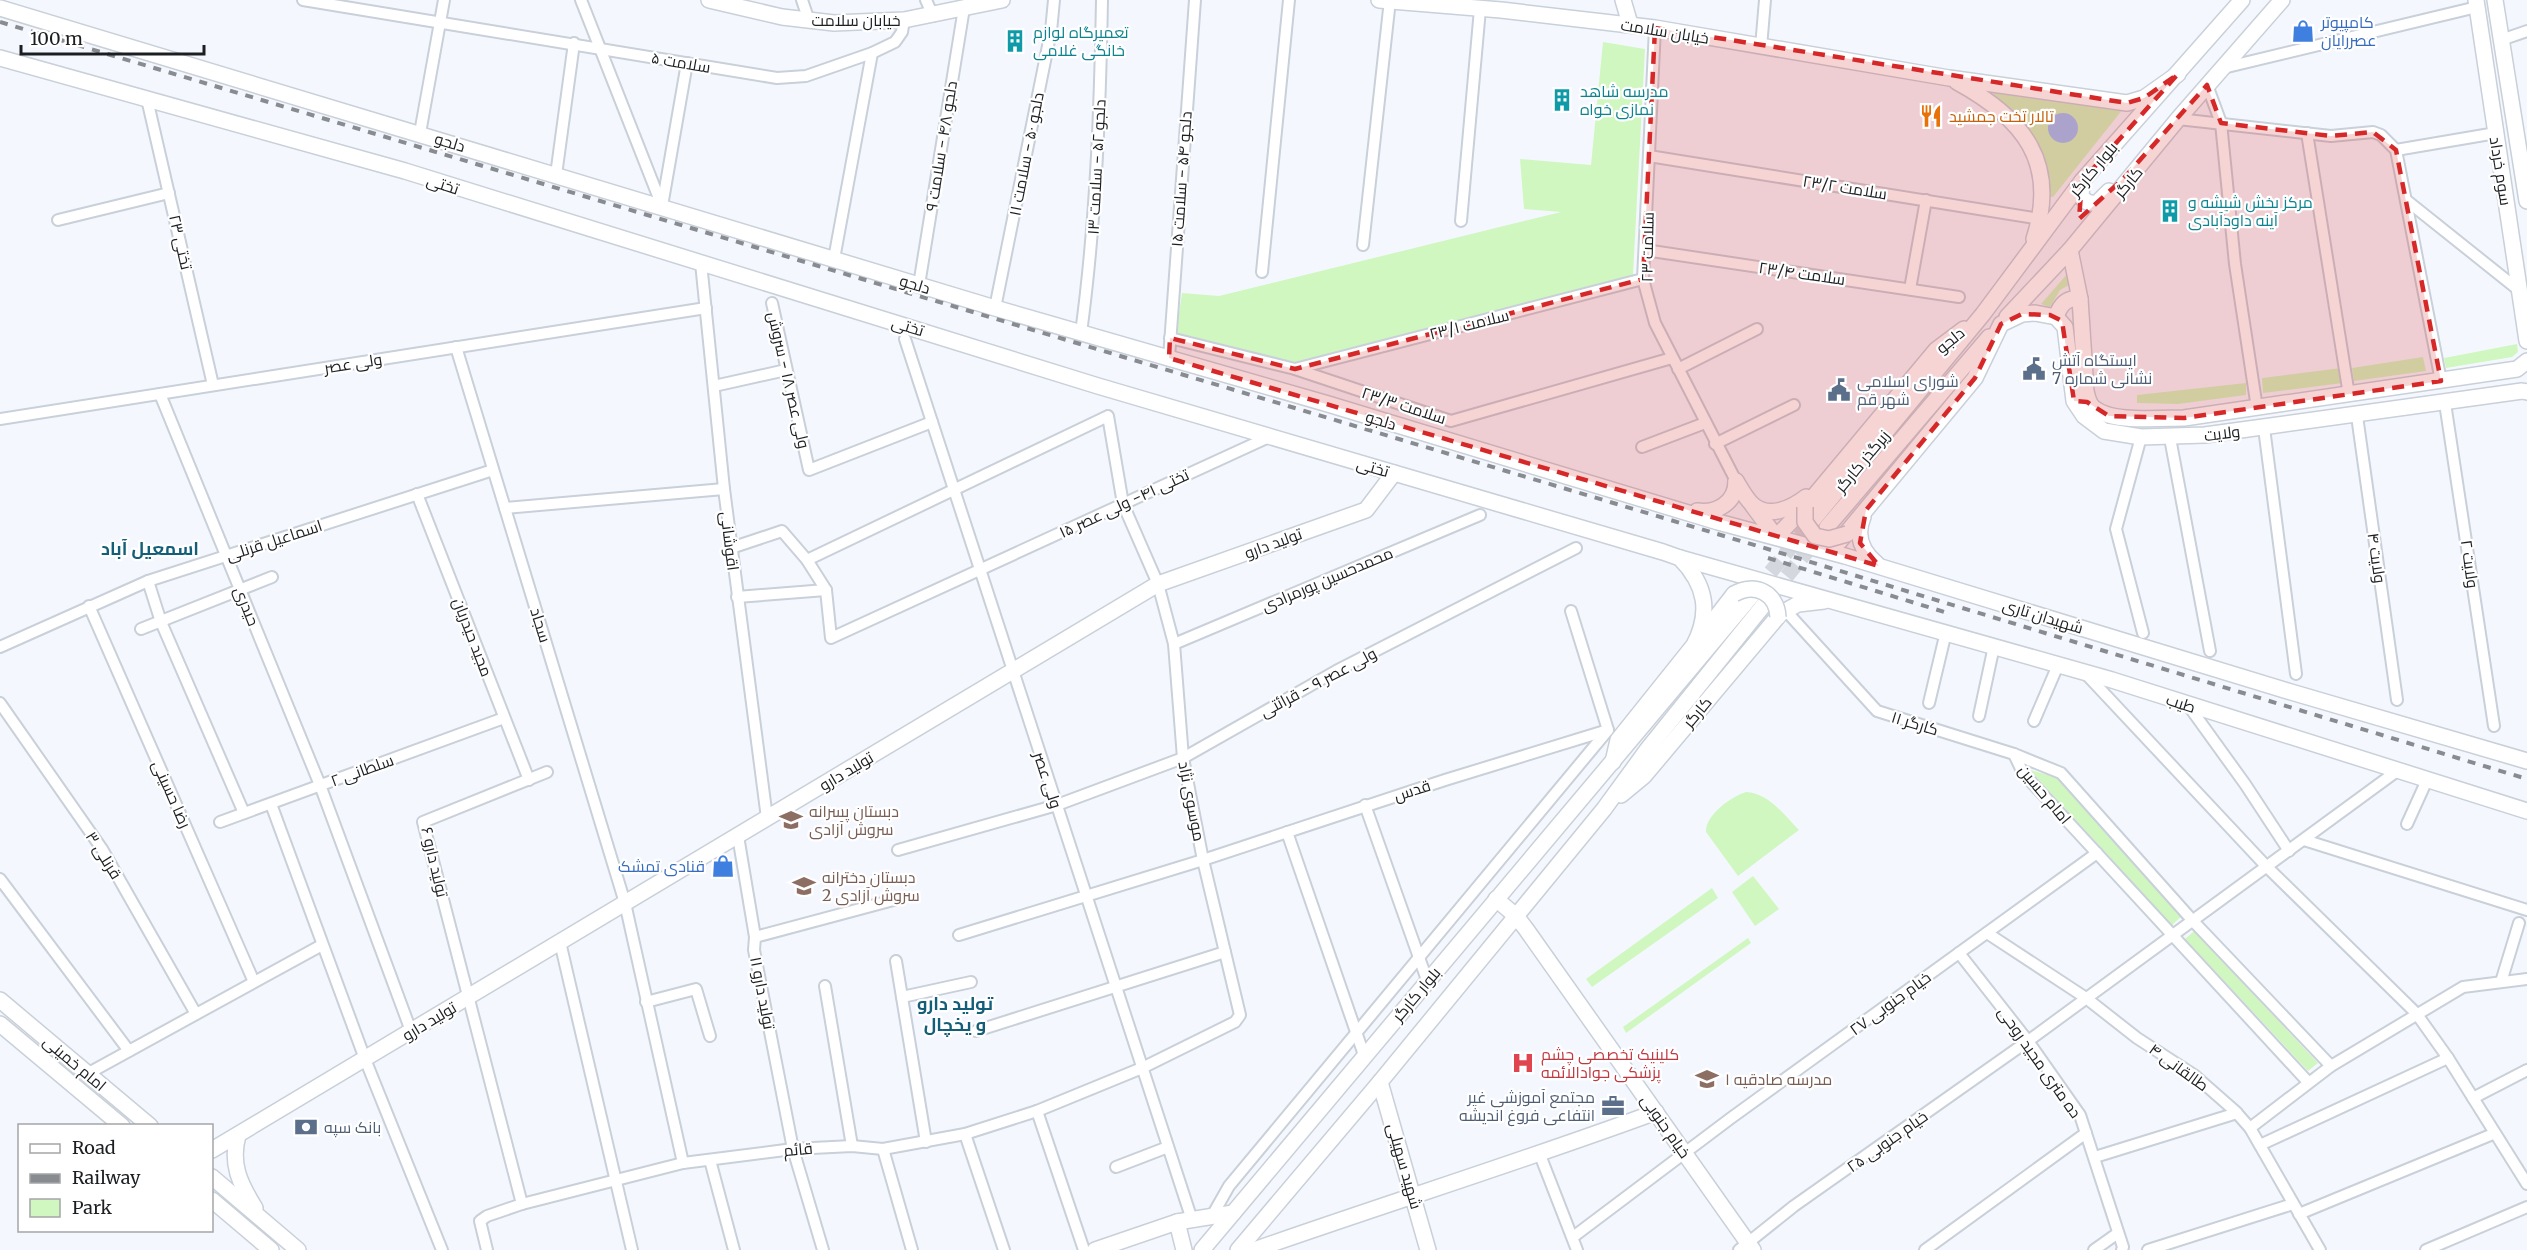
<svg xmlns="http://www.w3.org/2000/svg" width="2527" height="1250" viewBox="0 0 2527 1250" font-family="Merriweather,Cairo,serif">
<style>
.green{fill:#d0f7c0}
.water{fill:#a1c2f5}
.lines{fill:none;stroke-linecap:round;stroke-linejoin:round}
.secondary-tunnel{stroke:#d4d7dd;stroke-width:15;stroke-dasharray:15 8;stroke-linecap:butt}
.street-casing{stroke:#c9d0d9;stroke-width:14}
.secondary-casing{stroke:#c9d0d9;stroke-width:18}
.street{stroke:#fff;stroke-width:10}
.secondary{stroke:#fff;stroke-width:15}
.rail{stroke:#888b90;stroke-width:4;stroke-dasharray:8 8;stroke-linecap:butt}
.secondary-bridge-casing{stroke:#c9d0d9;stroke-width:18;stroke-linecap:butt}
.secondary-bridge{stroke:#fff;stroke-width:15}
.marked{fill:#d62828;fill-opacity:0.2;stroke:#d62828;stroke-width:4.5;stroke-dasharray:12 8;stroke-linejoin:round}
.labels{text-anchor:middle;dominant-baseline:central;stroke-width:4.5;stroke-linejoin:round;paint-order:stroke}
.street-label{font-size:16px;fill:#1c1f22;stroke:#fff}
.shop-label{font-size:16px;fill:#366cbe;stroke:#fff;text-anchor:start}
.culture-label{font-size:16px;fill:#0d838f;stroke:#fff;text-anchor:start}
.food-label{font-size:16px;fill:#c56008;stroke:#fff;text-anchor:start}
.service-label{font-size:16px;fill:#4e5e75;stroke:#fff;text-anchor:start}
.education-label{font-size:16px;fill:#785e54;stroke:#fff;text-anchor:start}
.health-label{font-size:16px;fill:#be3a42;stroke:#fff;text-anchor:start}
.neighbourhood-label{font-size:18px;font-weight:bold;fill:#135e78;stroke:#fff}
</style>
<rect width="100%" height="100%" fill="#f4f8fe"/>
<g class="green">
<polygon points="1603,42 1645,49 1633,275 1285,365 1176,334 1182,293 1219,296 1561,212 1524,209 1520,159 1591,165"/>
<polygon points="1992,88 2123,109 2053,197 2048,197 2034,141 2022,120 1990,91"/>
<polygon points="2069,272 2071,284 2060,290 2050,307 2041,304"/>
<polygon points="2517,344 2518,352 2512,357 2446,368 2444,358"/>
<polygon points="2423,357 2426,371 2354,381 2352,368"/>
<polygon points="2341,368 2343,383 2263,393 2262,378"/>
<polygon points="2246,383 2246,395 2178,404 2137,403 2137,395"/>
<polygon points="2030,770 2059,778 2183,915 2172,925"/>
<path d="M1746 792C1769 793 1784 815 1799 830L1738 876 1706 832C1705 815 1732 796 1746 792Z"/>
<polygon points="1753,876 1779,909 1755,926 1732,892"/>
<polygon points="1712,888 1718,898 1592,987 1586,979"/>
<polygon points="2194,931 2318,1063 2308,1071 2185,939"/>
<polygon points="1748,938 1751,943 1626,1033 1623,1027"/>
</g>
<circle class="water" cx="2063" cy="128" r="15"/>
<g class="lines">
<g class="secondary-tunnel">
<polyline points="1756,590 1813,520"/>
<polyline points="1772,594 1818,538"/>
</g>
<g class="street-casing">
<g id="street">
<polyline points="303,0 777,78 806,76 872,53 895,42 902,32 904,20"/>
<polyline points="581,0 662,206"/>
<polyline points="802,0 809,21"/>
<polyline points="926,0 933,16"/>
<polyline points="1655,28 1643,279 1655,323 1736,481"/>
<polyline points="2501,40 2527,31"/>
<polyline points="1761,47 1765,0"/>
<polyline points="2223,68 2477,7"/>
<polyline points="2207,85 2221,123 2235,264 2257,408"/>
<polyline points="147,99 213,385"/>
<polyline points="2178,119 2331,136 2373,132 2381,135 2396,150 2441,381"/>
<polyline points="420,133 444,0"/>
<polyline points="2307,133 2349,395"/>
<polyline points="2396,150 2496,133"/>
<polyline points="1649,156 2040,219"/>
<polyline points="556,175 574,43"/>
<polyline points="2406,200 2520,291"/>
<polyline points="662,206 687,63"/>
<polyline points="58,220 169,193"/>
<polyline points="1461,221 1480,9"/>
<polyline points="1363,245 1390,0"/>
<polyline points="1645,250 1959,297"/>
<polyline points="834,259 872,53"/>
<polyline points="701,263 724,489 767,818"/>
<polyline points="1262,272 1289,0"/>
<polyline points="919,285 964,8"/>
<polyline points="1910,289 1926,200"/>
<polyline points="772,303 809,470 932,422"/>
<polyline points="995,308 1051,31 1054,0"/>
<path d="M1081 333C1096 222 1100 111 1102 0"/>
<polyline points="1170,338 1295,369 1451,421 1672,358"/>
<polyline points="905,339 1192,1220"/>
<polyline points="456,347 625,903 683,1163"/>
<polyline points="1169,358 1195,0"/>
<polyline points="1295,369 1643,279"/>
<polyline points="1678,369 1757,329"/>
<polyline points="714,386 786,370"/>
<polyline points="160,394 320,785 411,1031"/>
<polyline points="2445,403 2494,726"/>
<polyline points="2357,416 2397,700"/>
<polyline points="0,419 706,308"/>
<polyline points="2264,428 2296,674"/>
<polyline points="2141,437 2116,529 2143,633"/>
<polyline points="2170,438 2210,651"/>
<polyline points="1715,444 1794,405"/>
<polyline points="1642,447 1705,423"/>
<polyline points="417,494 529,780"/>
<polyline points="505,508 724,489"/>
<polyline points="731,548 782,531 807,560 826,590 831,638 1269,437"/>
<polyline points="148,581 161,622 244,813"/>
<polyline points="737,597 826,590"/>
<polyline points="89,606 254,982"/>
<polyline points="1786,611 1877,711 2014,754 2061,773 2193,921 2331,1066"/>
<polyline points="141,629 272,577"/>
<polyline points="1174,644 1480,515"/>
<polyline points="0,647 148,581 493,470"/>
<polyline points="2086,674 2267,867 2416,1013 2448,1058 2527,1184"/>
<polyline points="0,703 102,849 196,1014"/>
<polyline points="1929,703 1946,632"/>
<polyline points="2188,705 2245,784 2289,851"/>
<polyline points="1979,716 1994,646"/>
<polyline points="2034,721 2058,665"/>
<polyline points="2014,754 2023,773 2308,1082"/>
<polyline points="271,804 365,1059 442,1250"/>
<polyline points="1365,805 1427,980"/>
<polyline points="220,822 504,718"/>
<polyline points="2407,824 2427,780"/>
<polyline points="1287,832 1364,1055"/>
<polyline points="738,836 755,937 754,950 793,1149 823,1250"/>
<polyline points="2304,840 2527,910"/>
<polyline points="898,850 1057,805 1183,758 1336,671 1576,548"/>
<polyline points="0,879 129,1051"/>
<polyline points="1987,933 2086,998 2137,1038 2194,1075 2235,1111 2250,1128 2320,1250"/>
<polyline points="959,935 1203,860 1445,780 1608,730"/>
<polyline points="755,937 901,898"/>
<polyline points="560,942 632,1250"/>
<polyline points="1959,953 2028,1041 2080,1115 2123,1247 2122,1250"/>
<polyline points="896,961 926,1142"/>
<polyline points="2501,982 2519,923"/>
<polyline points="825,986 852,1146"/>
<polyline points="902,997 971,982"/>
<polyline points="646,1002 696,989 710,1036"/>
<polyline points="976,1031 1225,952"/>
<polyline points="87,1074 322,945"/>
<polyline points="2473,1098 2527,1070"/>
<polyline points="1037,1111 1084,1250"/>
<polyline points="2250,1128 2331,1066 2463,987 2527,979"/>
<polyline points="965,1134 1004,1250"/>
<polyline points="2260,1145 2448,1058"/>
<polyline points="883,1149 912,1250"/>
<polyline points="1540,1155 1577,1250"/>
<polyline points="2095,1157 2237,1113"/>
<polyline points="710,1160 734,1250"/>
<polyline points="1116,1167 1168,1147"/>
<polyline points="522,1204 423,822 547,772"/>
<polyline points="2299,1214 2493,1134"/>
<polyline points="1212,1216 1229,1186 1608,730 1571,611"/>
<polyline points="1573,1237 1731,1118 2097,853"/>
<polyline points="487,1250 480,1221 487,1216 522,1204 683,1163 793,1149 852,1146 883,1149 965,1134 1037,1111 1142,1068 1235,1022 1240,1015 1203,860 1183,758 1174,644 1158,584 1123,504 1108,416 807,560"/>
<polyline points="1739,1250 1794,1206 2028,1041 2397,771"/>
<polyline points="1925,1250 2086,1133"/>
<polyline points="2094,1250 2118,1233"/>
<polyline points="2148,1250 2293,1204"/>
<polyline points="2426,1250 2527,1207"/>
</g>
</g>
<g class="secondary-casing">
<g id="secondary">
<polyline points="709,0 782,17 834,23 904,20 1002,0"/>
<polyline points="1379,0 1501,10 1655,28 1949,78 2127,103 2144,98 2178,74"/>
<polyline points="1623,0 1630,24"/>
<polyline points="2476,0 2527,341"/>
<polyline points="2495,0 2527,201"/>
<polyline points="0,8 995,308 1328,404 1718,522 1845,556 2291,692 2527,761"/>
<polyline points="0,58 405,171 1098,386 1663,552 1680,558 2112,680 2527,811"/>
<path d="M1957 82C2023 118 2059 162 2034 239"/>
<polyline points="2082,181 2081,197 2087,202 2096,204 2109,191"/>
<path d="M2070 250 2080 299 2086 391C2087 395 2088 401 2091 405 2106 424 2162 418 2184 418L2517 369 2527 361"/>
<polyline points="2007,317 2070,250 2178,119 2282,0"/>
<path d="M2056 317C2060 305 2066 297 2080 299"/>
<path d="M1736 481C1741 489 1746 499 1753 505 1769 519 1792 508 1806 497"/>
<polyline points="1753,506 1776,537 1805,507 1936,350 1964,329"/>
<path d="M1697 511C1716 514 1736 503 1736 481"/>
<path d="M1863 517C1855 536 1862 552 1877 564"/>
<polyline points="1813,520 1983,314 2082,181 2242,0"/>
<polyline points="1827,527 1989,337"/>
<polyline points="1839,542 1975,378 2001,324 2022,314 2035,313 2056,317 2065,327 2074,401 2084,416 2104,431 2141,437 2205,435 2522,391 2527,392"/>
<polyline points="1703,634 1734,594"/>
<path d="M1613 762 1618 740 1694 645C1711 612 1706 585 1680 558"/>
<polyline points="1621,795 1644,776 1780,614 1798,604 1824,601"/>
<polyline points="1496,899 1516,916 1526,929 1753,1250"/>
<polyline points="0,1000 150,1126"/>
<polyline points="0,1024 122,1126"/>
<polyline points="1380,1082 1428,1250"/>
<path d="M238 1135C230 1164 240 1184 255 1208"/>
<polyline points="212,1150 1158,584 1366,510 1394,473"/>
<polyline points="212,1177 298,1250"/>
<polyline points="212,1200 271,1250"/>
<polyline points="1177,1222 1184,1250"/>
<polyline points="1095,1250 1177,1222 1233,1213"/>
<polyline points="1202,1250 1754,593"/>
<polyline points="1238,1250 1380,1082 1604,809 1647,750 1767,601"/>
<path d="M1254 1250C1388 1203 1523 1161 1656 1112"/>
</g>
</g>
<use href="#street" class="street"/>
<use href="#secondary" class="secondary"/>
<g class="rail">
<polyline points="0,22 1771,550 2527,779"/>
<polyline points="1768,558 1951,614"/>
</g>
<g class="secondary-bridge-casing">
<g id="secondary-bridge">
<polyline points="1805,507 1805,522 1815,536 1829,539 1847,534"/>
<path d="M1734 594C1755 582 1777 593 1778 617"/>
</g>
</g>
<use href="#secondary-bridge" class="secondary-bridge"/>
</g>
<path class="marked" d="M1655 28 2127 103 2144 98 2178 74 2082 181 2079 219 2123 179 2207 85 2221 123 2331 136 2373 132 2396 150 2441 381 2184 418 2109 416 2087 402 2074 401 2062 321 2050 315 2022 314 2001 324 1975 378 1866 510 1860 543 1879 566 1169 358 1170 338 1295 369 1643 279Z"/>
<defs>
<g id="shop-bare" transform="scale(1.8)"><path d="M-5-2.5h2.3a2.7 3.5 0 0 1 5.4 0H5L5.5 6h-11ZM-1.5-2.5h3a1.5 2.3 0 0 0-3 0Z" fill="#3f7fe0" stroke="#fff" stroke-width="2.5" paint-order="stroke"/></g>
<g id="building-bare" transform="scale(1.8)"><path d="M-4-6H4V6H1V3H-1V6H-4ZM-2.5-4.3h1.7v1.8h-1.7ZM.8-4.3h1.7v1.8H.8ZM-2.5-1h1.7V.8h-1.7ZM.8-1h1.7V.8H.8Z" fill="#0f9aa8" stroke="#fff" stroke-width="2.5" paint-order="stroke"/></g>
<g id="restaurant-bare" transform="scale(1.8)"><path d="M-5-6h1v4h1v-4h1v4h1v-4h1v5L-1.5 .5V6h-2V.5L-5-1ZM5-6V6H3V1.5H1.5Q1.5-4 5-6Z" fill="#e8710a" stroke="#fff" stroke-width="2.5" paint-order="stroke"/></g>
<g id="civic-bare" transform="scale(1.8)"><path d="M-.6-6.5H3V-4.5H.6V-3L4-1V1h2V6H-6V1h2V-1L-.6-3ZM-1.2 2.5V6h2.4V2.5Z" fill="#5c6f8a" stroke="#fff" stroke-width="2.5" paint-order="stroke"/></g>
<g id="school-bare" transform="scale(1.8)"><path d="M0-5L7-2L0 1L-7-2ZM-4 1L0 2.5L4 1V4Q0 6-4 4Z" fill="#8d6e63" stroke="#fff" stroke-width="2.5" paint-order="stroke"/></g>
<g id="hospital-bare" transform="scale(1.8)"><path d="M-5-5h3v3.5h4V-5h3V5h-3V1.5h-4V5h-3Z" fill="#e0444e" stroke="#fff" stroke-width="2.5" paint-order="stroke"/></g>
<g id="office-bare" transform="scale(1.8)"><path d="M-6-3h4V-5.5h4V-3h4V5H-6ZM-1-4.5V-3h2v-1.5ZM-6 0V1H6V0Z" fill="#5c6f8a" stroke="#fff" stroke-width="2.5" paint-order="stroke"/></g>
<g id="bank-bare" transform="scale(1.8)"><path d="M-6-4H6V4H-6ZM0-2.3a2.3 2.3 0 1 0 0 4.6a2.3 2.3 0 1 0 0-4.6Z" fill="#5c6f8a" stroke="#fff" stroke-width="2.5" paint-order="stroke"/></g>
</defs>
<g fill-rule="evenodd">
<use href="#shop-bare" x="2303" y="31"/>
<use href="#building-bare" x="1015" y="41"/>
<use href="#building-bare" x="1562" y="100"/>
<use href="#restaurant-bare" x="1931" y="116"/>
<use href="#building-bare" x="2170" y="211"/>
<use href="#civic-bare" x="2034" y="369"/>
<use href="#civic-bare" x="1839" y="390"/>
<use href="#school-bare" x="791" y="820"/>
<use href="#shop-bare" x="723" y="866"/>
<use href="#school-bare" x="804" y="886"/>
<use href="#hospital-bare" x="1523" y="1063"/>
<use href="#school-bare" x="1707" y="1079"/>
<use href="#office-bare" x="1613" y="1106"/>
<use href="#bank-bare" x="306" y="1127"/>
</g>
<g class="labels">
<g class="street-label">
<text x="856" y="20">خیابان سلامت</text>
<text transform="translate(1665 31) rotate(9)">خیابان سلامت</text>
<text transform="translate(681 62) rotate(10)">سلامت ۵</text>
<text transform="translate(450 142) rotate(17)">دلجو</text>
<text transform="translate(941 146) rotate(-81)">دلجو ۴۸ - سلامت ۹</text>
<text transform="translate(1026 154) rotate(-79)">دلجو ۵۰ - سلامت ۱۱</text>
<text transform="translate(1096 167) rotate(-87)">دلجو ۵۲ - سلامت ۱۳</text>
<text transform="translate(2093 169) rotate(-50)">بلوار کارگر</text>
<text transform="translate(2501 171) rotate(81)">سوم خرداد</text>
<text transform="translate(1181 179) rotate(-86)">دلجو ۵۴ - سلامت ۱۵</text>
<text transform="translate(2128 182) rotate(-50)">کارگر</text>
<text transform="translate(443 184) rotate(18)">تختی</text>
<text transform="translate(1845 187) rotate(9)">سلامت ۲۳/۲</text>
<text transform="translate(181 242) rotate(77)">تختی ۲۳</text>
<text transform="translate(1647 247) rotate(-89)">سلامت ۲۳</text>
<text transform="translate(1802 273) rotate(8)">سلامت ۲۳/۴</text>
<text transform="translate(915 284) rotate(17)">دلجو</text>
<text transform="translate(1469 324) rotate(-14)">سلامت ۲۳/۱</text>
<text transform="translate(908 326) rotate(17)">تختی</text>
<text transform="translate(1950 340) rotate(-39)">دلجو</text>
<text transform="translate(353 363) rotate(-9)">ولی عصر</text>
<text transform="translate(789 380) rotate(77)">ولی عصر ۱۸ - سروش</text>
<text transform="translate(1404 405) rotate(18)">سلامت ۲۳/۳</text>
<text transform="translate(1381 420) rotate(17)">دلجو</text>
<text transform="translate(2222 433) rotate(-7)">ولایت</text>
<text transform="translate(1862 461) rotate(-50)">زیرگذر کارگر</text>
<text transform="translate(1373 467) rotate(16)">تختی</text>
<text transform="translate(1124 503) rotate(-25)">تختی ۴۱- ولی عصر ۱۵</text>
<text transform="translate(274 540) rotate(-18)">اسماعیل قرنلی</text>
<text transform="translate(730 541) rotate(83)">اقوشانی</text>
<text transform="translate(1273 543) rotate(-20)">تولید دارو</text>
<text transform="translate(2377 558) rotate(82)">ولایت ۴</text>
<text transform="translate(2470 564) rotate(82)">ولایت ۲</text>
<text transform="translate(1327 579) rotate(-23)">محمدحسین پورمرادی</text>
<text transform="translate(247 606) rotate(68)">حیدری</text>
<text transform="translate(2043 616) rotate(17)">شهیدان تاری</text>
<text transform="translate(541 625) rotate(73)">سجاد</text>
<text transform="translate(473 637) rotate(69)">مجید حیدریان</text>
<text transform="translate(1318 682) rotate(-28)">ولی عصر ۹ - قرائتی</text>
<text transform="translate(2181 703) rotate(18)">طیب</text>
<text transform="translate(1697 712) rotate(-50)">کارگر</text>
<text transform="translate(1915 723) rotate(17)">کارگر ۱۱</text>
<text transform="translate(362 770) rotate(-20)">۲ سلطانی</text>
<text transform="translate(846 771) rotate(-31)">تولید دارو</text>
<text transform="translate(1048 780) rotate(72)">ولی عصر</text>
<text transform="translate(1412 790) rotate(-18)">قدس</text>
<text transform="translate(172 794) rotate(66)">رضا حسینی</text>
<text transform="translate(2045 794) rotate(50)">امام حسین</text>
<text transform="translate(1192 801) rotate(79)">موسوی نژاد</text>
<text transform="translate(104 855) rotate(58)">قرنلی ۳</text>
<text transform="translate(435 862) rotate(77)">تولید دارو ۶</text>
<text transform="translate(763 993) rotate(79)">تولید دارو ۱۱</text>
<text transform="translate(1416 994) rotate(-50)">بلوار کارگر</text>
<text transform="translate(1890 1003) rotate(-36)">خیام جنوبی ۲۷</text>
<text transform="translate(429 1021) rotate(-31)">تولید دارو</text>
<text transform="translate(2040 1062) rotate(55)">ده متری مجید روحی</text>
<text transform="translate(75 1063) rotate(40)">امام خمینی</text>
<text transform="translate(2179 1067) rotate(36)">طالقانی ۴</text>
<text transform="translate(1666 1126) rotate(55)">خیام جنوبی</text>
<text transform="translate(1887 1141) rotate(-35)">خیام جنوبی ۲۵</text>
<text transform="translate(798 1149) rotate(-5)">قائم</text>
<text transform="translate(1405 1166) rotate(74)">شهید سهیلی</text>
</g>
<g class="shop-label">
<text x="2321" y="22">کامپیوتر<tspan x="2321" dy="18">عصررایان</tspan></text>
<text x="705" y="866" text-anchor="end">قنادی تمشک</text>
</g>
<g class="culture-label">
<text x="1033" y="32">تعمیرگاه لوازم<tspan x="1033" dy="18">خانگی غلامی</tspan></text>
<text x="1580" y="91">مدرسه شاهد<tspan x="1580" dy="18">نمازی خواه</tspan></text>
<text x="2188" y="202">مرکز پخش شیشه و<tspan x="2188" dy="18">آینه داودآبادی</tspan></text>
</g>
<g class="food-label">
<text x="1949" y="116">تالار تخت جمشید</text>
</g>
<g class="service-label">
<text x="2052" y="360">ایستگاه آتش<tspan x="2052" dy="18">نشانی شماره 7</tspan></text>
<text x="1857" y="381">شورای اسلامی<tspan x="1857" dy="18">شهر قم</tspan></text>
<text x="1595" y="1097" text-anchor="end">مجتمع آموزشی غیر<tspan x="1595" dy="18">انتفاعی فروغ اندیشه</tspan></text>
<text x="324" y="1127">بانک سپه</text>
</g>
<g class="education-label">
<text x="809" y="811">دبستان پسرانه<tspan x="809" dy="18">سروش آزادی</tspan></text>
<text x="822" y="877">دبستان دخترانه<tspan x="822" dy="18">سروش آزادی 2</tspan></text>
<text x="1725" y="1079">مدرسه صادقیه ۱</text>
</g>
<g class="health-label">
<text x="1541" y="1054">کلینیک تخصصی چشم<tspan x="1541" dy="18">پزشکی جوادالائمه</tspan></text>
</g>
<g class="neighbourhood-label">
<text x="150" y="548">اسمعیل آباد</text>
<text x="955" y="1003">تولید دارو<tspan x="955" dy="21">و یخچال</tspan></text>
</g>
</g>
<rect x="18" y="1124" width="195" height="108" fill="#ffffff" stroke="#a4a5a7" stroke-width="1.5"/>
<rect x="30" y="1144" width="30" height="9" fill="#ffffff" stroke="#a4a5a7" stroke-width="1.5"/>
<text x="72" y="1154" font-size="18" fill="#1c1f22">Road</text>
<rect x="30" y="1174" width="30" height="9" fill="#888b90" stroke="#a4a5a7" stroke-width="1.5"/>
<text x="72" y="1184" font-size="18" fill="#1c1f22">Railway</text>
<rect x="30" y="1199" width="30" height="18" fill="#d0f7c0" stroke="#a4a5a7" stroke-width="1.5"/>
<text x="72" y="1214" font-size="18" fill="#1c1f22">Park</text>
<path d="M21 45v9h183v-9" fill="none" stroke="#1c1f22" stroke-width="3"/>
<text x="30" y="45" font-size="18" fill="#1c1f22" stroke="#ffffff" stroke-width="4.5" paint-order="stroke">100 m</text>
</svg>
